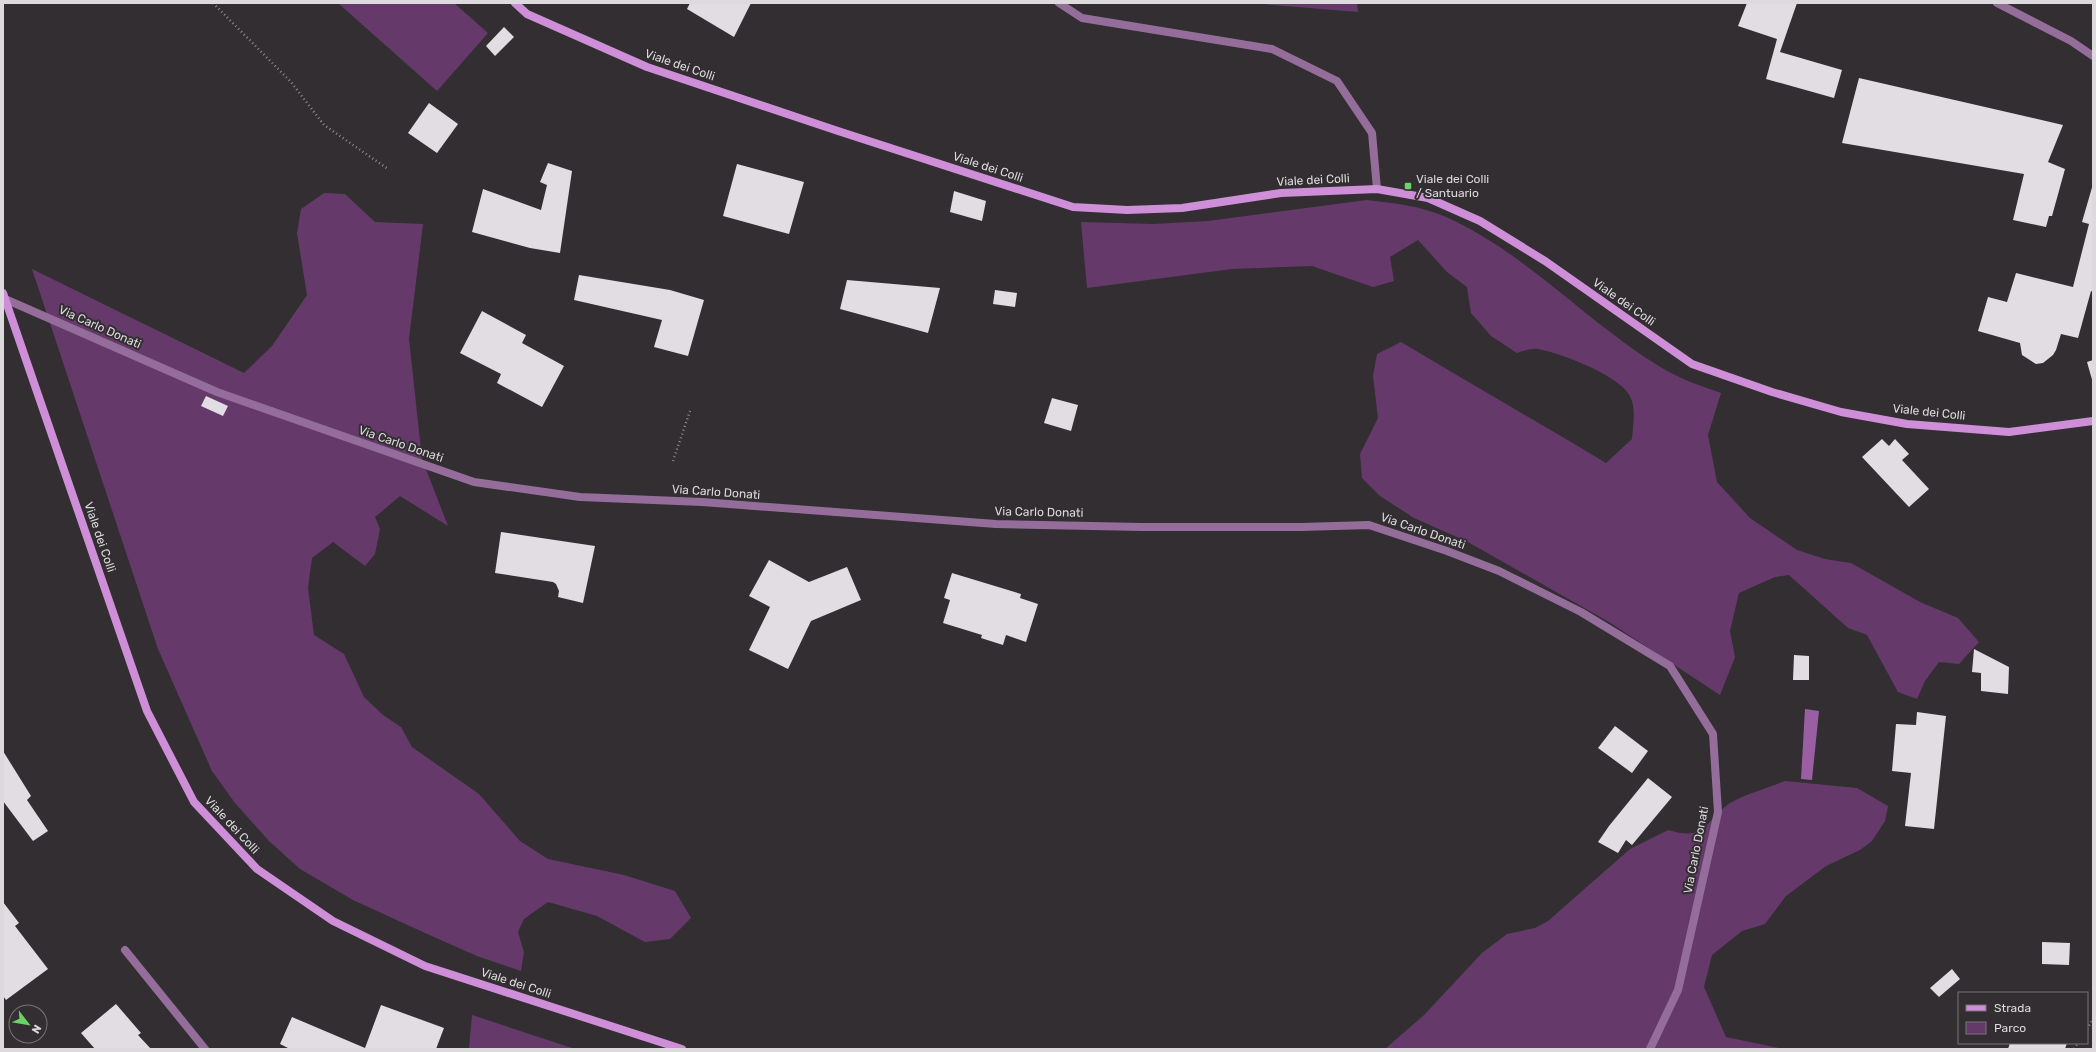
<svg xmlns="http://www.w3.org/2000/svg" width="2096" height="1052" viewBox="0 0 2096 1052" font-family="Rubik,sans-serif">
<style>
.green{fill:#653a6b}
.water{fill:#9a5fa3}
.building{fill:#e1dde2}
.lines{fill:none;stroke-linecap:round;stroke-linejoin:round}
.path{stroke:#8f8c8f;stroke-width:2.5;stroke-dasharray:1 3;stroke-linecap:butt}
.lane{stroke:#956d9b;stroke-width:8}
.street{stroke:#956d9b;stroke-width:8}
.secondary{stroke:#ce8fd8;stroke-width:8}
.poi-dot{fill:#6bd363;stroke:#322e32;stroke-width:1.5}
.labels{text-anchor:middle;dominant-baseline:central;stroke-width:4;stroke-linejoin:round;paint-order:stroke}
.street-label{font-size:12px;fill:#dcdadc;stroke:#322e32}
.poi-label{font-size:12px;fill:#dcdadc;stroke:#322e32;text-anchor:start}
</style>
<rect width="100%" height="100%" fill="#322e32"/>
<g class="green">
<polygon points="338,3 454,3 488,33 437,91"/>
<polygon points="1250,3 1357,3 1358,12"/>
<polygon points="324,193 345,194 375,222 423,224 409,339 422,459 448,526 400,496 375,517 380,529 375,554 365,566 333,542 312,558 308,588 314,635 344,654 364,697 383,715 401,727 412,747 479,794 520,841 548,859 624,875 675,891 691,918 670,939 645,942 597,916 548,902 524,919 518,932 524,952 521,971 477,956 425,933 353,900 300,869 269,841 235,803 212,771 158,649 32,269 244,373 272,346 307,295 297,233 301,209"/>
<path d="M1367 200C1394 203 1421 206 1446 217 1531 255 1593 330 1673 374 1688 382 1705 387 1721 393L1708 435 1717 482 1750 518 1797 550 1825 559 1851 563 1920 602 1958 618 1979 642 1959 664 1939 662 1925 681 1917 699 1898 692 1867 635 1848 628 1789 575 1775 577 1739 593 1730 631 1735 657 1720 695 1609 622 1468 542 1414 518 1380 496 1362 478 1360 454 1378 418 1373 376 1377 354 1401 342C1469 383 1538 422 1606 463L1632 439C1633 424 1637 406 1628 393 1615 374 1561 353 1538 349 1532 348 1523 351 1517 353L1491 336 1471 313 1467 287 1447 272 1418 240 1390 257 1394 281 1373 287 1312 266 1232 269 1087 288 1081 222 1153 224 1208 221Z"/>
<path d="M1785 781 1857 788 1888 806 1885 821 1872 841 1860 850 1826 866 1786 896 1765 924 1742 931 1712 955 1704 987 1726 1037 1783 1049H1385L1424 1015 1482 953 1507 934 1535 928 1548 921 1630 849 1668 830C1707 842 1704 821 1730 803 1743 795 1770 787 1785 781Z"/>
<polygon points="472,1015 575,1049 469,1049"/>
</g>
<polygon class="water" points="1805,709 1819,711 1812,780 1801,779"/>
<g class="building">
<polygon points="690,3 751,3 734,37 687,9"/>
<polygon points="1747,3 1797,3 1780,52 1842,70 1834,98 1766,79 1777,39 1738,26"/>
<polygon points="504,27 514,37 495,56 486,46"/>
<polygon points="1859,78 2063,125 2048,162 2065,169 2052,216 2049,216 2046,227 2013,220 2024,174 1842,143"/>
<polygon points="429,103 458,124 437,153 408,133"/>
<polygon points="548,163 572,171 560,253 530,248 472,232 483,189 541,210 547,185 540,182"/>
<polygon points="737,164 804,182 789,234 723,216"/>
<polygon points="2093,184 2093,292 2091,291 2078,338 2061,334 2056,350 2053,355 2043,363 2036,364 2022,355 2020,343 1978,331 1988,297 2007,302 2016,273 2073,287 2089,224 2082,222"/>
<polygon points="954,191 986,201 982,221 950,212"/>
<polygon points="579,275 670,290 704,300 688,356 654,347 662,320 574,300"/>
<polygon points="847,280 940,288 928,333 840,309"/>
<polygon points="995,290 1017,293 1015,307 993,304"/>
<polygon points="482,311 526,335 522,343 564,366 542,407 497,383 501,374 460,353"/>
<polygon points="2093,360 2093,383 2087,362"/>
<polygon points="206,396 228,406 223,416 201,406"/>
<polygon points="1052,398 1078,405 1071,431 1044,423"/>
<polygon points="1882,439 1889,446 1895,439 1909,454 1902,460 1929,489 1909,507 1862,457"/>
<polygon points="501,532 595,546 583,603 558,597 559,591 556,584 553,582 495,573"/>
<polygon points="769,560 809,582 847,567 861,600 811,621 788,669 749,650 770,607 749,596"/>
<polygon points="952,573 1021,594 1020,598 1038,604 1026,642 1006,635 1003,645 981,638 982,635 943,623 950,600 944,598"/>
<polygon points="1974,649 2009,667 2008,694 1981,691 1981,673 1972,672"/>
<polygon points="1794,655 1809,656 1809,680 1793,680"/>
<polygon points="1917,712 1946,716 1934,829 1905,826 1911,773 1892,771 1896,724 1916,725"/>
<polygon points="1615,726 1648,751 1632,773 1598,748"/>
<polygon points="3,751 31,796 27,800 48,831 33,841 3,801"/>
<polygon points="1648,778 1672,797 1632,845 1626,840 1618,853 1598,842 1609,826"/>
<polygon points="3,902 19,923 15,926 48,969 6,1000 3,996"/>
<polygon points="2042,942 2070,943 2069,965 2042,964"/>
<polygon points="1952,969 1960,979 1939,997 1930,988"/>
<polygon points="116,1004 141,1033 138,1035 151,1049 95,1049 81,1033"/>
<polygon points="381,1005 444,1028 436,1049 290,1049 280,1044 292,1017 365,1048"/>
<polygon points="2010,1043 2067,1043 2065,1049 2008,1049"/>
</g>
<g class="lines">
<g class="path">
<polyline points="213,3 291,82 324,125 388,169"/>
<polyline points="673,461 691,408"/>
<polyline points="2087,1029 2093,1019"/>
<polyline points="2074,1049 2078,1043"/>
</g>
<g class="lane">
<polyline points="1059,3 1082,18 1272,49 1337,81 1372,133 1377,189"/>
<polyline points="125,950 205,1049"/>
</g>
<g class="street">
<polyline points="1997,3 2071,41 2093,56"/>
<polyline points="5,299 217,392 474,482 580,497 702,502 996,524 1142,527 1301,527 1369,525 1447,551 1499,571 1581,612 1670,666 1713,734 1718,812 1678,990 1650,1049"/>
</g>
<g class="secondary">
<polyline points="515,3 527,14 647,67 838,131 1073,207 1127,210 1182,208 1281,193 1377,189 1428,198 1480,221 1545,261 1692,364 1772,392 1841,412 1907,424 2009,432 2093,421"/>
<polyline points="3,293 147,711 194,802 257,869 333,921 425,966 682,1049"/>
</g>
</g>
<rect class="poi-dot" x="1404" y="182" width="8" height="8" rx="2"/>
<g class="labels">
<g class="street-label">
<text transform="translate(680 65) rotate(19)">Viale dei Colli</text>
<text transform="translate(988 167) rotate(18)">Viale dei Colli</text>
<text transform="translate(1313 180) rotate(-3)">Viale dei Colli</text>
<text transform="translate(1624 302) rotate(35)">Viale dei Colli</text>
<text transform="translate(100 327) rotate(24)">Via Carlo Donati</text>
<text transform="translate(1929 412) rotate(6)">Viale dei Colli</text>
<text transform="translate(401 444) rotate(19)">Via Carlo Donati</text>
<text transform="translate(716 492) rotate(4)">Via Carlo Donati</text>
<text transform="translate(1039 512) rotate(1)">Via Carlo Donati</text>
<text transform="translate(1423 531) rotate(19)">Via Carlo Donati</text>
<text transform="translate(100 537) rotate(71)">Viale dei Colli</text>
<text transform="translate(232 825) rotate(47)">Viale dei Colli</text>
<text transform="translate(1696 850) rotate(-79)">Via Carlo Donati</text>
<text transform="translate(516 983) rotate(18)">Viale dei Colli</text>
</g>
<g class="poi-label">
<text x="1416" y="179">Viale dei Colli<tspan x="1416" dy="14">/ Santuario</tspan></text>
</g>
</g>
<rect width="2096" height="1052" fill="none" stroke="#dcdadc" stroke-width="8"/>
<rect x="1958" y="992" width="130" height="52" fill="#322e32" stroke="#767376"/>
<rect x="1966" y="1005" width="20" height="6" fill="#ce8fd8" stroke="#767376"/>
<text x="1994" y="1012" font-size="12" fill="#dcdadc">Strada</text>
<rect x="1966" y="1022" width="20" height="12" fill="#653a6b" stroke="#767376"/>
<text x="1994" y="1032" font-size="12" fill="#dcdadc">Parco</text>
<g transform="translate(28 1024) rotate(121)"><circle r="19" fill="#322e32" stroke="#767376"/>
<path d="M0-3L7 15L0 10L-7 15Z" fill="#6bd363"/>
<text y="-6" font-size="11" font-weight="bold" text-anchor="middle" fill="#dcdadc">N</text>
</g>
</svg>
